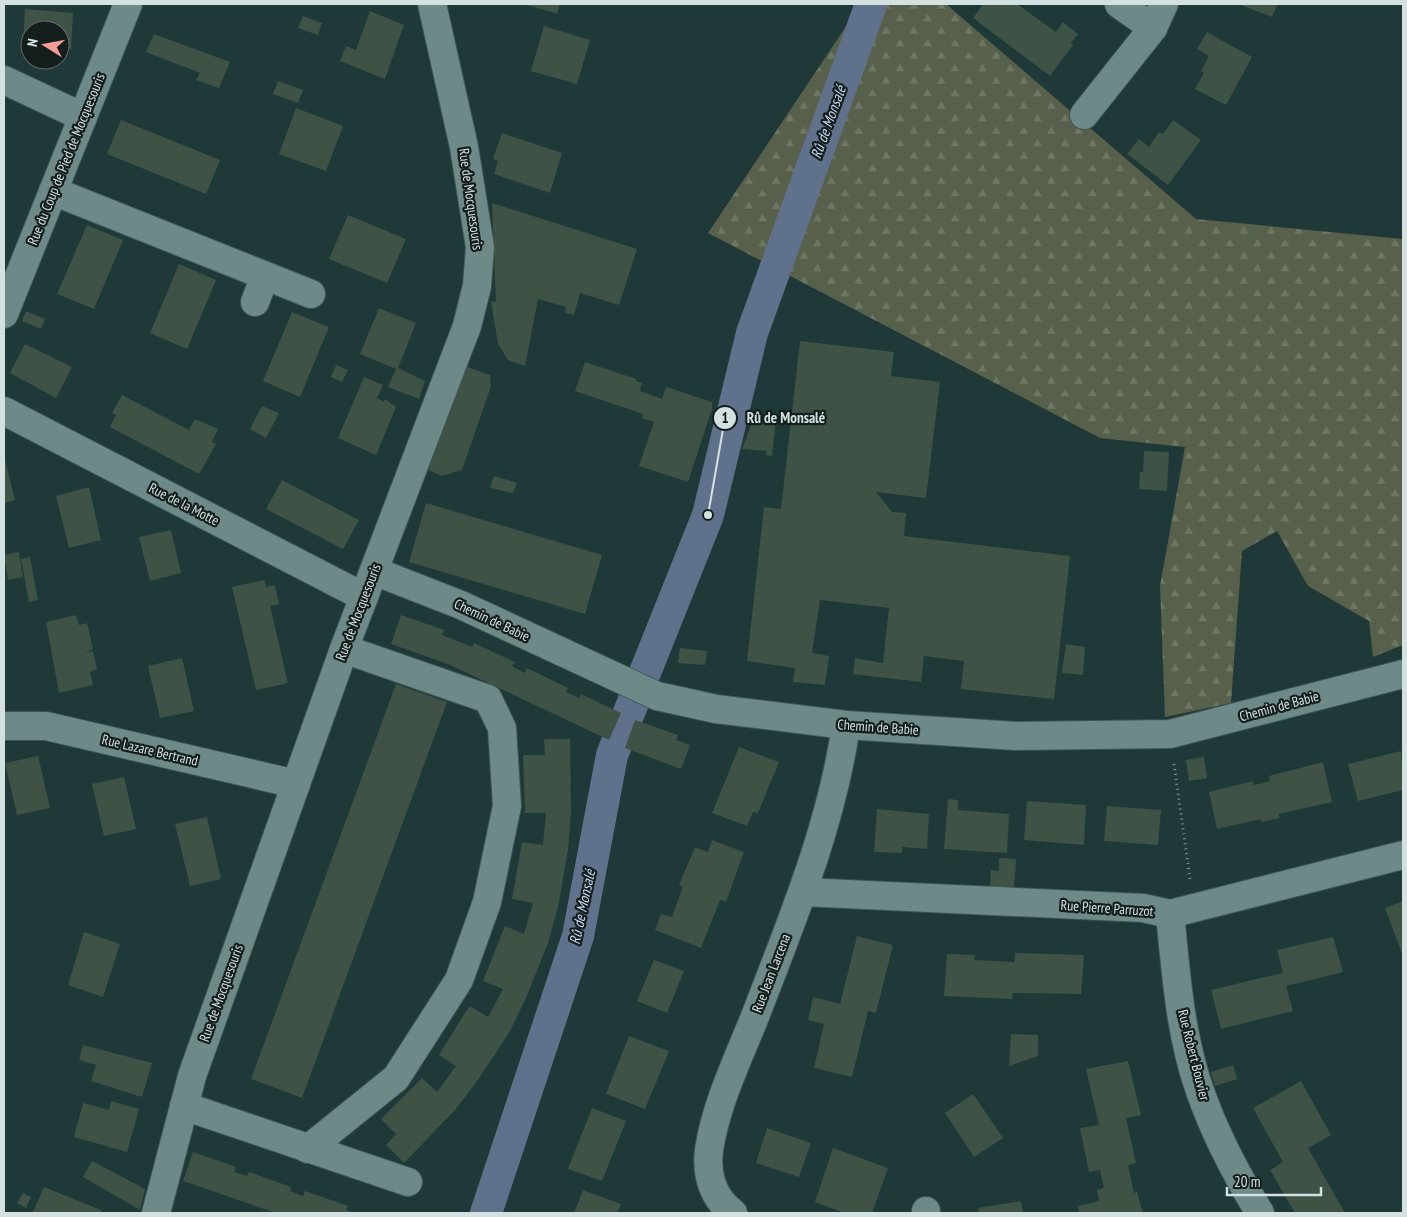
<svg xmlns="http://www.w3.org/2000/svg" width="1407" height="1217" viewBox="0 0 1407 1217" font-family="'PT Sans Narrow',sans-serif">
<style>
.forest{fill:url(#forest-firs)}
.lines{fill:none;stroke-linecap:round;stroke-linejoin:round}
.canal{stroke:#60728b;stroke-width:32}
.building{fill:#3e5246}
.minor-casing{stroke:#3f5655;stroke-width:30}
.path{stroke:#819594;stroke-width:3;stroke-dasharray:1 4;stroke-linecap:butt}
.minor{stroke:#6d8a88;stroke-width:28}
.labels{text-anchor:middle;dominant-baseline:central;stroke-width:4.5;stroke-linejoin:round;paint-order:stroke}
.street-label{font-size:14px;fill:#d3e2e1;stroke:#131e1d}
.water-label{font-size:15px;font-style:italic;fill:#c7dbf8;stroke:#131e1d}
.leader{fill:none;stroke:#d3e2e1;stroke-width:2}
.callout-dot{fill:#d3e2e1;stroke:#131e1d;stroke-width:2}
.mark-label{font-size:15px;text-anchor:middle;font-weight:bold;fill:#111}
.callout-label{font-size:15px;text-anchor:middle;font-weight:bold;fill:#d3e2e1;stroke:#131e1d;stroke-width:4.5;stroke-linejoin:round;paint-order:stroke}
</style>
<defs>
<pattern id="forest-firs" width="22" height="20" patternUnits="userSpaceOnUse" patternTransform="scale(1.25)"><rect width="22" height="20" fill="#57604a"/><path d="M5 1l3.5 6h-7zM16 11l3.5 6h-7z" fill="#6e7664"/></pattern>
</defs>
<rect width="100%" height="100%" fill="#1f3938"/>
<polygon class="forest" points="861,4 946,4 1196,219 1403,239 1403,645 1373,657 1369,621 1308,586 1277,531 1242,551 1231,703 1165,717 1160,586 1185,447 1100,438 708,233"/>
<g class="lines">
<polyline class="canal" points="486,1213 578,936 612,755 708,515 752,333 871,4"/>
</g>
<g class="building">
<polygon points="524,4 560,4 557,14"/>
<polygon points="983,4 1017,4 1056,32 1063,22 1078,34 1071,43 1073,45 1050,76 973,18"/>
<polygon points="1238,4 1278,4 1272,17"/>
<polygon points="25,9 73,13 71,49 60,47 60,30 30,30 30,44 23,44"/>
<polygon points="370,11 404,25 385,79 340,61 346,46 356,50"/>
<polygon points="303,16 322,23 318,35 298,28"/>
<polygon points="544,26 590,40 577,84 531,71"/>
<polygon points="1207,32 1252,57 1226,105 1195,89 1204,73 1201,71 1209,56 1197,49"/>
<polygon points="154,34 230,62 219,88 196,80 200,73 146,52"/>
<polygon points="278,81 303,90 298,103 273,94"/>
<polygon points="296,108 343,126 326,171 279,154"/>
<polygon points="121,120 220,160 206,194 107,154"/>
<polygon points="1173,120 1201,140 1168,185 1127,154 1139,139 1149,147 1159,132 1163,134"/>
<polygon points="502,133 562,153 550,193 494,174 498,161 493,159"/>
<polygon points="492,203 637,249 619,305 580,293 574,315 565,313 566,307 538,299 525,366 508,360 498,344 491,301 496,302"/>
<polygon points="348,215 406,239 387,283 329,259"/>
<polygon points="87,225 123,240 94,309 57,294"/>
<polygon points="179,264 216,280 187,349 150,333"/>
<polygon points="379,308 416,323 398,368 425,381 419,399 388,387 396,369 360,354"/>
<polygon points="26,311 45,319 41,329 22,321"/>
<polygon points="292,312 329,327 300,397 263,381"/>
<polygon points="800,341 894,352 891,376 940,382 926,498 876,492 892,512 906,513 904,536 1070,556 1054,699 961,689 964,661 924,656 921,682 853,674 855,658 883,663 889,608 820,600 812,653 829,656 825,685 793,682 795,668 747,661 764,507 781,509"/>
<polygon points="25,344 72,367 56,398 10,373"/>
<polygon points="585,362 636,379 636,381 642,383 640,391 662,399 666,387 712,402 712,409 688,482 639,466 654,422 642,418 643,414 575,391"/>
<polygon points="336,365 348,370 342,382 331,377"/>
<polygon points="465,366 490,375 491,386 462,470 442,476 428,470"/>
<polygon points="364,377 383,385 377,398 384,402 385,399 396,407 376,455 338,438"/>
<polygon points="122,395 189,430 195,419 218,429 212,442 216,444 199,474 110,427 116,415 112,413"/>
<polygon points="262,406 279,413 266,438 250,429"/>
<polygon points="754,417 776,419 772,456 766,455 767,451 742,449"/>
<polygon points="1144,451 1169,452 1167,491 1139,489 1140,472 1143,472"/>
<polygon points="4,456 15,500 4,503"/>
<polygon points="494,476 517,483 513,493 490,488"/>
<polygon points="282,480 359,520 343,549 266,509"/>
<polygon points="89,487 101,540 69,548 56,496"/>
<polygon points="426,503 602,555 585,614 409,562"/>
<polygon points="171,530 181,573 150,581 139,537"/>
<polygon points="19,552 23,577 8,580 4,555"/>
<polygon points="30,557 38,600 29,602 21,559"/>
<polygon points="264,580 266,587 275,585 279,604 270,606 288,683 256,690 232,587"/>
<polygon points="76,615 79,625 87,623 93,649 85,653 93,651 97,669 90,672 93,685 59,693 46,622"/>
<polygon points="401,615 444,630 442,635 472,647 474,643 515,662 512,666 525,673 527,668 568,688 566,692 579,698 581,694 621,713 609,740 448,664 391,644"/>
<polygon points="1066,644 1085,647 1083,675 1062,673"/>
<polygon points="680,648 707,651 705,665 678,663"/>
<polygon points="182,658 194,711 160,718 148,666"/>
<polygon points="396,684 447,702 302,1098 251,1079"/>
<polygon points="635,720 678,735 676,740 690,745 681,769 625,748"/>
<polygon points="544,739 570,739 571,813 568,850 558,907 548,943 526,998 510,1031 478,1080 455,1110 404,1163 386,1145 396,1134 381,1119 422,1078 437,1092 456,1066 439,1055 463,1016 470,1006 488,1017 503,989 483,981 505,926 524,934 533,903 512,899 522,842 543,845 546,813 525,813 523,755 545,755"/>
<polygon points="739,747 779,762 758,813 753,812 747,826 712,813"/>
<polygon points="1401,751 1403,790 1358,801 1348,764"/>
<polygon points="38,756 50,808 17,815 5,763"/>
<polygon points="1204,757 1207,778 1189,781 1186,760"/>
<polygon points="1323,762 1332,802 1278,814 1280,818 1261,822 1261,819 1217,829 1209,792 1253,781 1254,785 1270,781 1269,776"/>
<polygon points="124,777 136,829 104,836 92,784"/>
<polygon points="948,799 958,800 958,810 1009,814 1007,853 944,849"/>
<polygon points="1027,801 1086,805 1084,845 1024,840"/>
<polygon points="1107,806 1161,810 1158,845 1104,841"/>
<polygon points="877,809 929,814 927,849 902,847 902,853 874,852"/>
<polygon points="207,817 221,879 190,886 175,824"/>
<polygon points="712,840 744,852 726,902 720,900 701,948 655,930 661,914 672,917 683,887 679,885 695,847 708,852"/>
<polygon points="999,858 1016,859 1014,889 990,888 991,870 999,871"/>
<polygon points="1403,901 1403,956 1385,908"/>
<polygon points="84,932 120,944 103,997 68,985"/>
<polygon points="857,936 893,945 876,1013 868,1011 852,1077 814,1068 824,1024 808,1020 813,997 840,1004"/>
<polygon points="1333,937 1343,972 1286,986 1293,1011 1221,1029 1211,990 1283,973 1277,950"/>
<polygon points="1015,953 1084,955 1081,994 1013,993 1012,999 944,996 947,954 975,955 974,960 1015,962"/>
<polygon points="654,960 684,971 667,1013 637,1001"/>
<polygon points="1011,1034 1038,1035 1038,1056 1009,1066"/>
<polygon points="629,1036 669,1051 645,1109 606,1094"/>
<polygon points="83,1045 152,1063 142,1097 91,1081 96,1065 79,1060"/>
<polygon points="1128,1061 1141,1115 1126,1118 1136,1163 1128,1165 1134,1193 1137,1192 1143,1213 1079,1213 1078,1206 1099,1201 1097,1190 1104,1188 1100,1170 1089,1172 1080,1128 1099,1125 1086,1069"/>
<polygon points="1233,1065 1237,1079 1215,1086 1211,1072"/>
<polygon points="1301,1081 1331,1135 1308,1148 1345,1213 1295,1213 1270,1170 1283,1162 1253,1108"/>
<polygon points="973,1094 1003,1138 974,1157 945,1113"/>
<polygon points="111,1101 139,1109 127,1152 74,1137 83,1103 109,1110"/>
<polygon points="592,1108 626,1121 602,1181 568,1169"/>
<polygon points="767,1128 811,1143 799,1177 756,1163"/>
<polygon points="833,1148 888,1168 872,1213 845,1213 815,1202"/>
<polygon points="193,1152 236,1167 234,1172 247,1176 249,1172 291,1187 290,1191 303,1196 305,1191 348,1206 346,1210 353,1213 276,1213 183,1181"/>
<polygon points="92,1161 145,1189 140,1210 83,1177"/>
<polygon points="44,1187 101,1210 100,1213 35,1213 33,1212"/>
<polygon points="583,1190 621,1204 617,1213 574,1213"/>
<polygon points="23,1193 31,1197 26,1208 17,1203"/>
<polygon points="1021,1201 1023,1213 979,1213 978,1208"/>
</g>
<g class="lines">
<g class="minor-casing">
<g id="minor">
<polyline points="1119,4 1153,28"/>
<polyline points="4,80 83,117"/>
<polyline points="1084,115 1153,28 1164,4"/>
<polyline points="53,191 311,294"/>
<polyline points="255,302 265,276"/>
<polyline points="4,314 128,4"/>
<polyline points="4,411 364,597"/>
<polyline points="374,571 461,605 657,696 716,709 846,725 1016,736 1170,734 1403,674"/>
<polyline points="4,726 46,726 296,784"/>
<polyline points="803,892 1143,908 1170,914 1403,855"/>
<path d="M1170 914C1176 973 1180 1035 1200 1091 1215 1134 1236 1174 1260 1213"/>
<polyline points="184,1106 408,1182"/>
<polyline points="308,1149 396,1078 459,980 487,902 507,806 502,728 488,699 344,649"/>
<polyline points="156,1213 192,1076 344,649 467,326 477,286 480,247 464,147 432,4"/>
<path d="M733 1213C713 1198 706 1175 709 1150 716 1103 739 1057 756 1014 792 920 832 825 846 725"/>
<polyline points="926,1213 926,1211"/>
</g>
</g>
<polyline class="path" points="1174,764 1190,879"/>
<use href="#minor" class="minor"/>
</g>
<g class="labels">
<g class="street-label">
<text transform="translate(66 159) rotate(-68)">Rue du Coup de Pied de Mocquesouris</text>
<text transform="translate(471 199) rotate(82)">Rue de Mocquesouris</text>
<text transform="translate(184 504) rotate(27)">Rue de la Motte</text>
<text transform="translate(358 612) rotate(-69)">Rue de Mocquesouris</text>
<text transform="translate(492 620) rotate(25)">Chemin de Babie</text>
<text transform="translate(1279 706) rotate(-15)">Chemin de Babie</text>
<text transform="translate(878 727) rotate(4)">Chemin de Babie</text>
<text transform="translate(150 750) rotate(13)">Rue Lazare Bertrand</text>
<text transform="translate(1107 908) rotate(4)">Rue Pierre Parruzot</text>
<text transform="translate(771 973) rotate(-69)">Rue Jean Larcena</text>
<text transform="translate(221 993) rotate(-70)">Rue de Mocquesouris</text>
<text transform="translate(1194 1055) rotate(76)">Rue Robert Bouvier</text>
</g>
<g class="water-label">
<text transform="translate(828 122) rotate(-70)">Rû de Monsalé</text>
<text transform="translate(582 907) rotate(-78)">Rû de Monsalé</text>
</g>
</g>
<path class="leader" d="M708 515L725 418"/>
<g class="callout-dot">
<circle cx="708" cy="515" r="5"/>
<circle cx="725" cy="418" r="12"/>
</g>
<g class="mark-label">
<text x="725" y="423">1</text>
</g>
<g class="callout-label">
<text x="786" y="423">Rû de Monsalé</text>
</g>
<rect width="1407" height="1217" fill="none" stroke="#d3e2e1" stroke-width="10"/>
<g transform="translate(45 45) rotate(281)"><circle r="24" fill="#131e1d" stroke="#606c6b"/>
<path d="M0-4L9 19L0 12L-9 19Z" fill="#f59c95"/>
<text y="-8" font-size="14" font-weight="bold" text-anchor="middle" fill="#d3e2e1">N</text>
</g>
<path d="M1227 1187v8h94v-8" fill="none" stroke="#d3e2e1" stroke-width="2.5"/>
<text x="1234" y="1187" font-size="15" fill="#d3e2e1" stroke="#131e1d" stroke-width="4" paint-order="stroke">20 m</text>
</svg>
